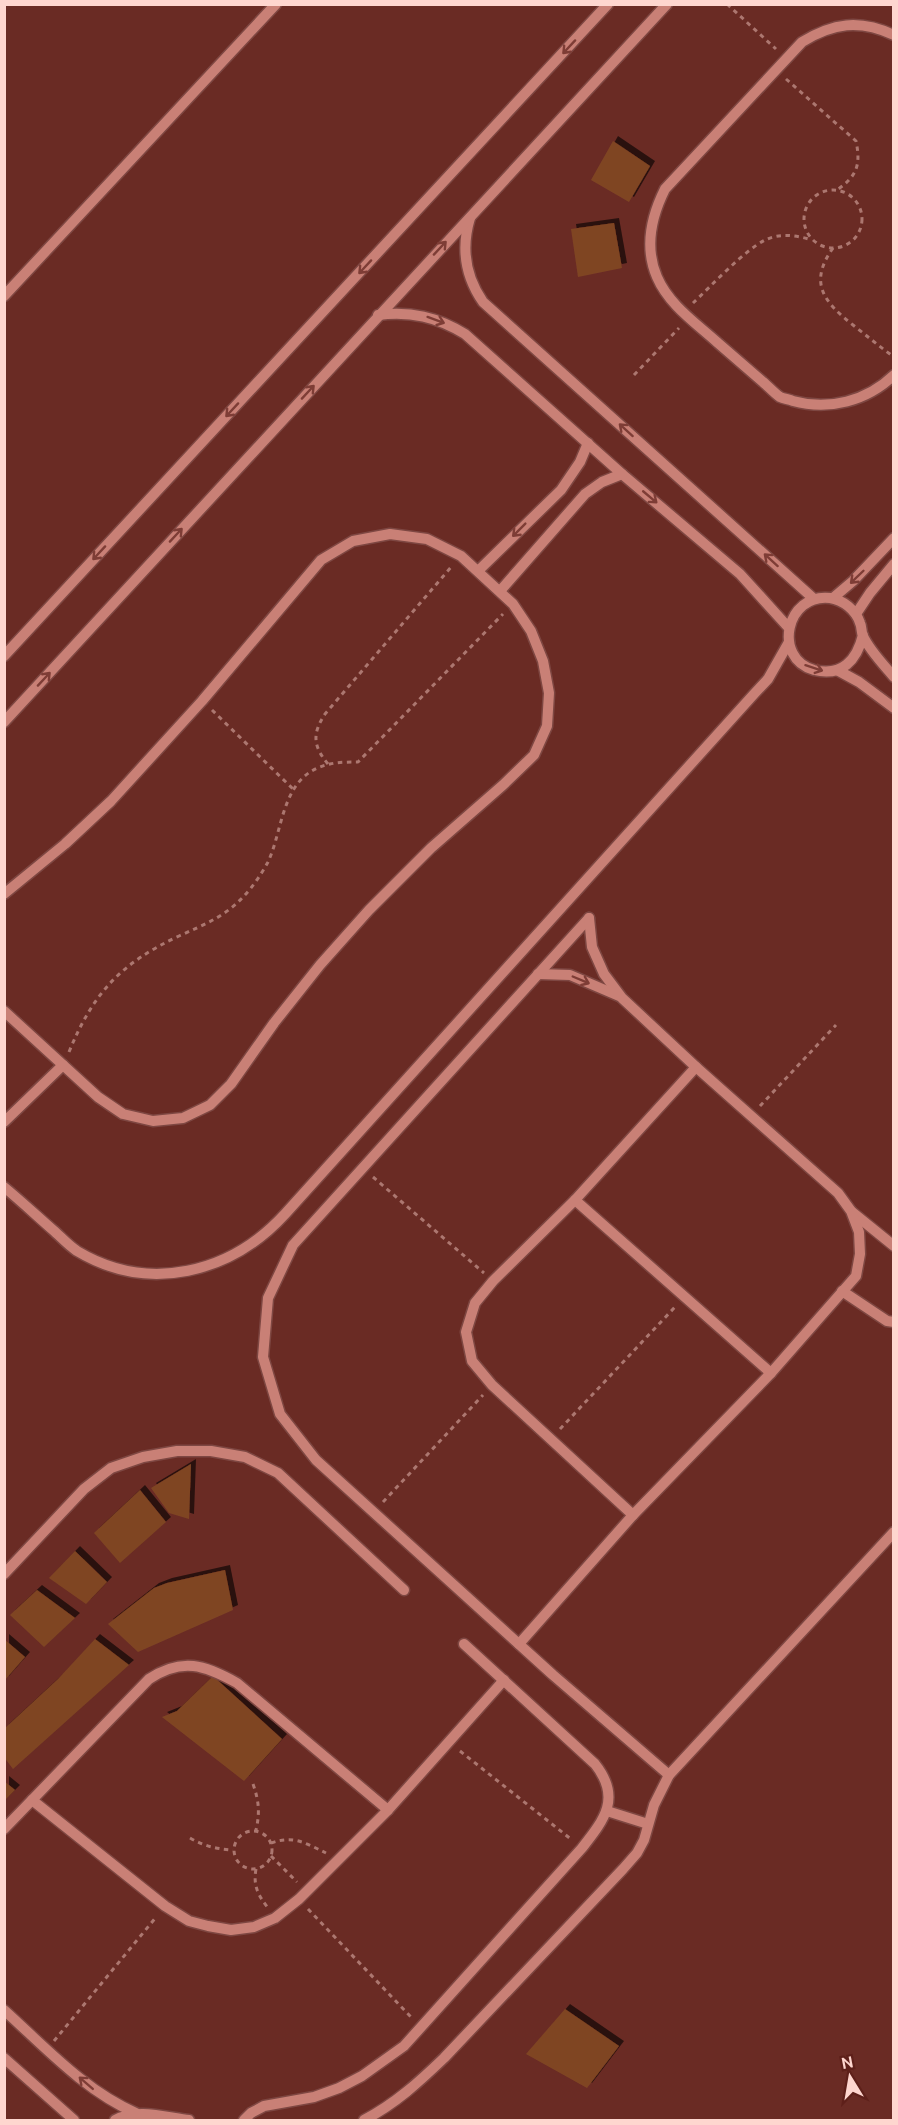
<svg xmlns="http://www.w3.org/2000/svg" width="898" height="2125" viewBox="0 0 898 2125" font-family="Ubuntu,sans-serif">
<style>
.building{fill:#7f4524;filter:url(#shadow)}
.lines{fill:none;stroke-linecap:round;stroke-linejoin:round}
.minor-casing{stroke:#7e4742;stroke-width:13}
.path{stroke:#ac7770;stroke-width:3;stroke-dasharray:4.5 4.5;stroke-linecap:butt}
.minor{stroke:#c98076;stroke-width:10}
.oneway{stroke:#7e3d36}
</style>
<defs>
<filter id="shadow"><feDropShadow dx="5" dy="-5" stdDeviation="0" flood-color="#0009"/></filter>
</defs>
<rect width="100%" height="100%" fill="#6a2b24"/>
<g class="building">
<polygon points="613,141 650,166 629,202 591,180"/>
<polygon points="614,223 622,268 578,277 571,229"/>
<polygon points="191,1464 189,1519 169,1513 151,1488"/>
<polygon points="140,1490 166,1522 120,1563 94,1533"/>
<polygon points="75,1551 107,1582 86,1604 49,1578"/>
<polygon points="225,1570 233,1610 138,1652 108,1624 154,1588 167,1583"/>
<polygon points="37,1590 75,1618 44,1647 10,1615"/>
<polygon points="4,1639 25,1657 4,1681"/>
<polygon points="95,1639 129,1665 13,1769 4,1757 4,1729 58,1679"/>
<polygon points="213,1676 282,1739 244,1781 162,1717 177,1711"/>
<polygon points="4,1781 15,1790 4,1801"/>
<polygon points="565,2009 619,2046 587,2088 526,2054"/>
</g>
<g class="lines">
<g class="minor-casing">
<g id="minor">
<path d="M894 35C859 19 833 23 802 42L665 189C651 217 644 247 657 277 669 305 696 323 718 343 733 356 748 369 763 382 768 386 774 393 780 397 784 399 789 399 793 401 829 411 867 401 894 375"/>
<path d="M470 218C461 248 465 276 483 302L814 599"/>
<polyline points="4,296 276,4"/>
<path d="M378 315C411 311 437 317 465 334L622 474 740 574 788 627"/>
<polyline points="478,571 561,490 580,462 588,443"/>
<polyline points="500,591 585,494 602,482 622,474"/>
<polyline points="833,598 853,581 894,538"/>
<polyline points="856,614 870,593 894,564"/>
<path d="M863 635C857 660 842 677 814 670 772 658 786 593 830 598 843 600 856 610 860 623 862 627 861 632 863 636 870 651 883 664 894 677"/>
<polyline points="4,656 608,4"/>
<polyline points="837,670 859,682 894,708"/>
<polyline points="4,722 667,4"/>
<polyline points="4,894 65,844 111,801 202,701 321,560 353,541 390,534 427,539 461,556 513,604 531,631 543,661 549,693 547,726 534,755 503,785 431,848 369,910 320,965 274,1023 231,1084 210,1105 183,1118 153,1121 123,1114 98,1097 4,1011"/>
<polyline points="589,918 293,1245 268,1298 263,1357 280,1414 316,1460 553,1675 669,1775"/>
<polyline points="538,974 570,975 619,996"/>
<polyline points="4,1122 63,1065"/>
<path d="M4 1187C21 1201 37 1216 53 1230 61 1237 68 1245 77 1251 149 1294 231 1273 285 1214L754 694 768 679 789 642"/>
<polyline points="575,1200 771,1373"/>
<polyline points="852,1212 894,1246"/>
<polyline points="842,1291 887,1321 894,1322"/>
<polyline points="633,1515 492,1385 472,1361 466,1332 475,1303 493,1281 575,1200 696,1067"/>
<polyline points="4,1574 84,1489 111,1468 143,1457 177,1451 211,1451 245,1457 278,1473 404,1590"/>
<polyline points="519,1644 633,1515 771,1373 856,1276 860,1254 859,1232 851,1211 838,1193 696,1067 622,998 604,974 592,947 589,918"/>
<polyline points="32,1800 165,1906 189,1921 208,1926 231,1930 254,1927 275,1918 299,1899 388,1810 504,1680"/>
<polyline points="607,1811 648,1824"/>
<path d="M4 1829 149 1679C182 1657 205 1665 237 1683L388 1810"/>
<path d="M4 2010C45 2047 85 2091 136 2113"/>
<polyline points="4,2058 74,2120"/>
<path d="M115 2120C136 2108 165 2117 189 2120"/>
<path d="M244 2120 251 2113 264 2106 314 2097 339 2088 362 2076 404 2046 582 1848C604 1820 622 1798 595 1764L464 1644"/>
<path d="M364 2120C395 2104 419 2082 444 2058L623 1869 637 1853 644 1840 654 1805 669 1775 894 1532"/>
</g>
</g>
<g class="path">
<polyline points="727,4 776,49"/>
<path d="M786 79 856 141C861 165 857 176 837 190"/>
<circle cx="833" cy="219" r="29"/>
<path d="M833 248C808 283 824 302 853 325 867 336 880 347 894 357"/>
<path d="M693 303C711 286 745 250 765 240 780 233 796 235 812 240"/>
<polyline points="634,375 679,328"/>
<polyline points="212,710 293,789"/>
<path d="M328 764C313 746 312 734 325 714L452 566"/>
<path d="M69 1052C93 993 121 963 179 936 203 925 225 917 244 896 252 888 262 873 268 862 284 828 281 774 330 764 339 762 349 762 358 762L503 614"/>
<polyline points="760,1106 836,1025"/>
<polyline points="373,1177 484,1273"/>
<polyline points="560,1429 675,1307"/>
<polyline points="383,1502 483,1395"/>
<polyline points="460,1751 572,1840"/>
<path d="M253 1784C259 1801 260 1813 256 1830"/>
<circle cx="253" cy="1850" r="19"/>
<path d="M190 1838C204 1846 216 1849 233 1850"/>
<path d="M271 1843C294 1835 305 1843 326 1853"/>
<polyline points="271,1856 297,1882"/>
<path d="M256 1869C253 1886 258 1895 268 1908"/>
<polyline points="308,1909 411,2017"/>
<polyline points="54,2041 157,1916"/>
</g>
<use href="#minor" class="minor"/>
</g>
<defs><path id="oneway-shaft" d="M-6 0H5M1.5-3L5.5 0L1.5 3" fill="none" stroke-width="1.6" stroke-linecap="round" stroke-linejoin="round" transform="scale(1.5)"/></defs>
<g class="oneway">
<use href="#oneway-shaft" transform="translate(569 47) rotate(133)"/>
<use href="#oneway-shaft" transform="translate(440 248) rotate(-47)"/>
<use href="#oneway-shaft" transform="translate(365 267) rotate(133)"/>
<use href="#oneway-shaft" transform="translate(436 320) rotate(20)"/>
<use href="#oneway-shaft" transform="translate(308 392) rotate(-47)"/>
<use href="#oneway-shaft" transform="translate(232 410) rotate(133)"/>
<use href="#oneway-shaft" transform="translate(626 430) rotate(-138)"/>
<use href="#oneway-shaft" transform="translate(650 497) rotate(40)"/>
<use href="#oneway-shaft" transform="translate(519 530) rotate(135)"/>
<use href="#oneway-shaft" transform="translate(176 535) rotate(-47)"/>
<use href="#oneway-shaft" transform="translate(99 553) rotate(133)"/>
<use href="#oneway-shaft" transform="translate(771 560) rotate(-138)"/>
<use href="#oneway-shaft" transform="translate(857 577) rotate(136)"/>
<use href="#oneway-shaft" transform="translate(814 668) rotate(18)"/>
<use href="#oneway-shaft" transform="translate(44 679) rotate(-47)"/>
<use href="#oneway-shaft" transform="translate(581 980) rotate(23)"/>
<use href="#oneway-shaft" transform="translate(86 2083) rotate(-139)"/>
</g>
<rect width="898" height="2125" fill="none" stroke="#fed6cf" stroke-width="12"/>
<g transform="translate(850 2077) rotate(349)" stroke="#5e201a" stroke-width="4.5" paint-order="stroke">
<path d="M0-4.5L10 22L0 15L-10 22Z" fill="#fed6cf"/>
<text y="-9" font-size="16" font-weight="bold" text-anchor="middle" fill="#fed6cf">N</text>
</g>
</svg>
